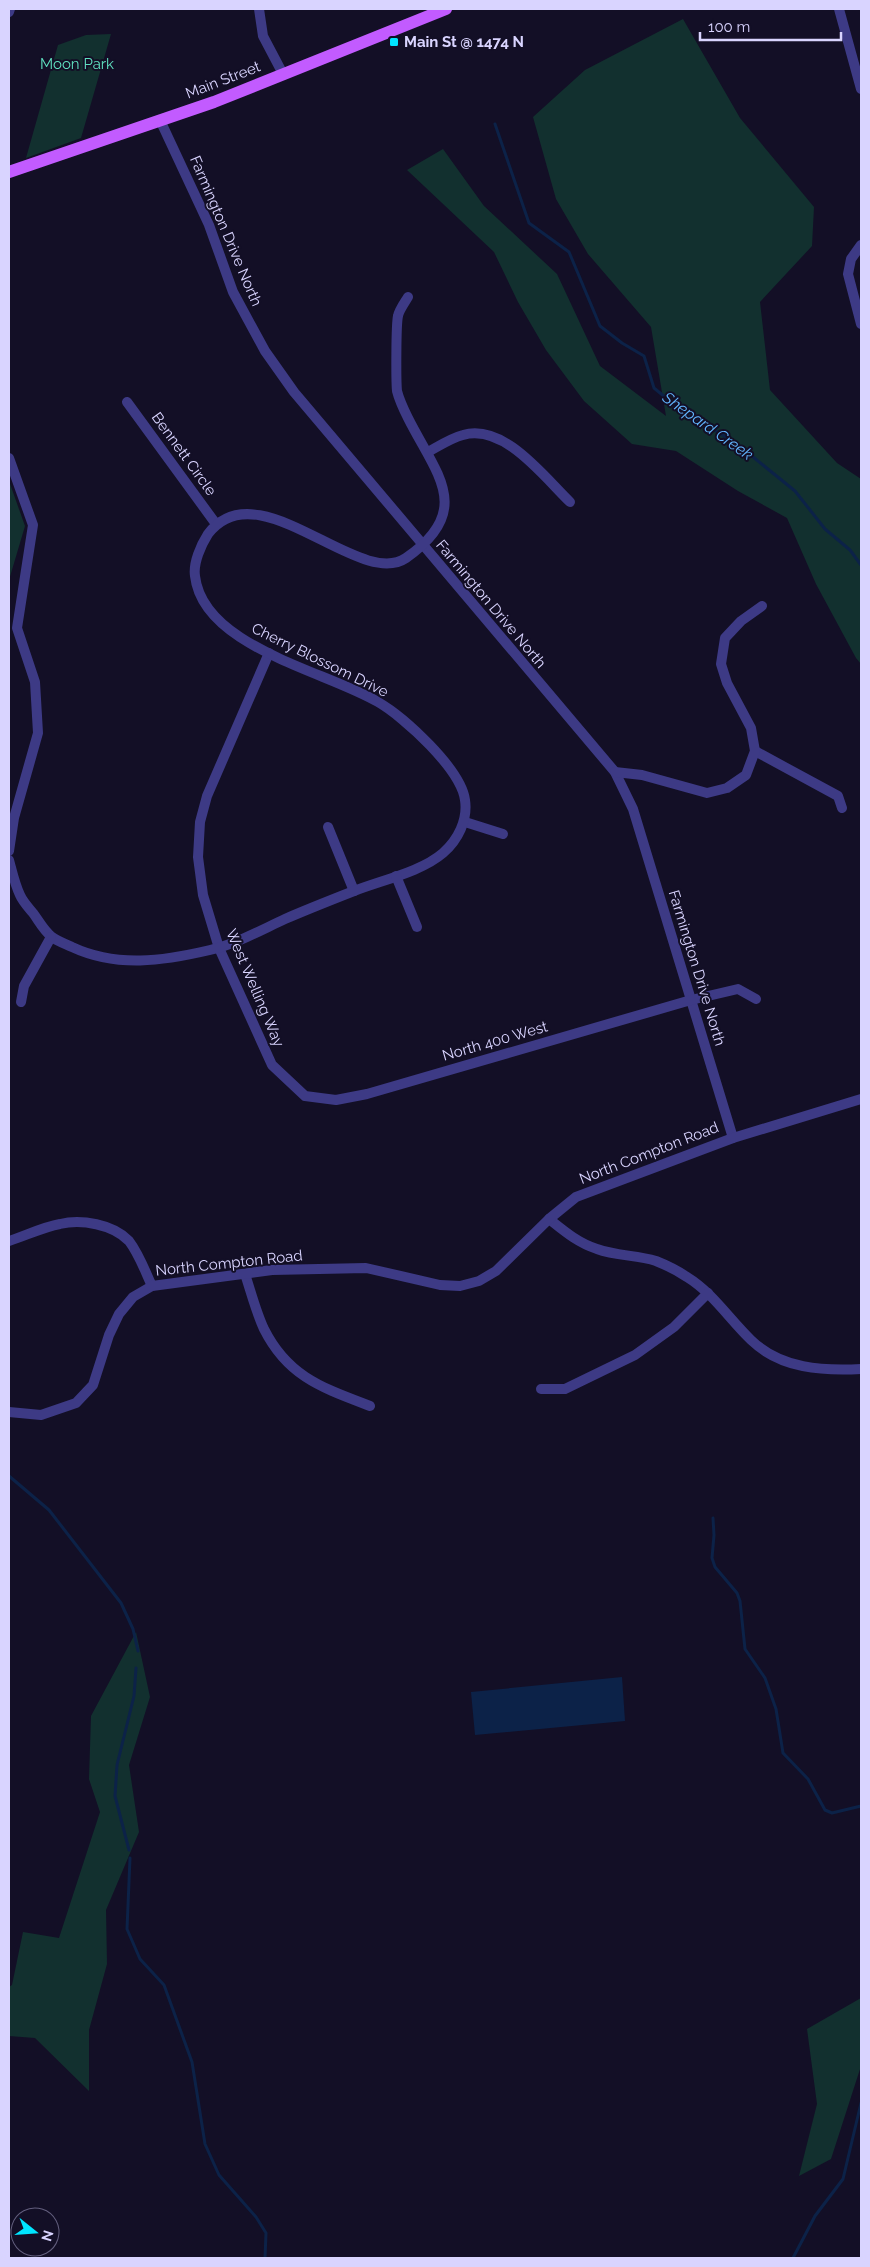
<svg xmlns="http://www.w3.org/2000/svg" width="870" height="2267" viewBox="0 0 870 2267" font-family="Raleway,sans-serif">
<style>
.green{fill:#12302f}
.water{fill:#0c2248}
.lines{fill:none;stroke-linecap:round;stroke-linejoin:round}
.stream{stroke:#0c2248;stroke-width:3}
.minor{stroke:#3d3a85;stroke-width:10}
.major{stroke:#c25bff;stroke-width:12}
.poi-dot{fill:#00e5ff;stroke:#130f26;stroke-width:2}
.labels{text-anchor:middle;dominant-baseline:central;stroke-width:4;stroke-linejoin:round;paint-order:stroke}
.poi-label{font-size:15px;font-weight:bold;fill:#d9d4ff;stroke:#130f26;text-anchor:start}
.park-label{font-size:15px;fill:#5fe0c0;stroke:#130f26}
.street-label{font-size:15px;fill:#d9d4ff;stroke:#130f26}
.water-label{font-size:16px;font-style:italic;fill:#62b6ff;stroke:#130f26}
</style>
<rect width="100%" height="100%" fill="#130f26"/>
<g class="green">
<polygon points="683,19 740,118 814,207 812,246 760,302 770,390 837,463 861,479 861,664 856,658 816,584 787,518 738,491 676,451 632,444 584,401 546,350 518,302 494,252 407,170 443,149 484,206 557,274 600,366 666,416 651,327 588,254 556,199 533,117 585,70"/>
<polygon points="111,34 81,138 26,158 58,45 86,35"/>
<polygon points="9,481 25,526 9,580"/>
<polygon points="136,1632 150,1697 129,1765 139,1832 106,1910 107,1964 89,2030 89,2091 35,2038 9,2036 9,1987 12,1985 23,1932 59,1938 100,1812 89,1779 91,1716"/>
<polygon points="861,1998 861,2066 831,2159 799,2176 817,2104 807,2029"/>
</g>
<polygon class="water" points="622,1677 625,1721 475,1735 471,1692"/>
<g class="lines">
<g class="stream">
<polyline points="495,124 529,223 569,252 600,326 622,343 644,356 654,388 677,407 737,444 795,491 825,529 850,550 861,565"/>
<polyline points="9,1476 49,1510 121,1603 133,1629 138,1651"/>
<polyline points="713,1518 714,1535 712,1558 715,1567 737,1593 740,1601 745,1649 765,1678 776,1709 783,1753 808,1779 825,1810 832,1813 861,1806"/>
<polyline points="129,1850 115,1796 117,1765 134,1696 136,1668"/>
<polyline points="130,1858 127,1929 140,1959 164,1985 192,2062 205,2144 219,2175 256,2217 266,2233 265,2258"/>
<polyline points="793,2258 815,2216 843,2179 861,2103"/>
</g>
<g class="minor">
<polyline points="259,9 263,36 283,74"/>
<polyline points="839,9 861,89"/>
<polyline points="9,12 10,9"/>
<polyline points="160,120 209,225 233,292 265,351 294,392 615,772 633,809 733,1138"/>
<polyline points="861,245 851,259 848,274 861,324"/>
<polyline points="127,402 216,524"/>
<path d="M428 452C439 446 451 438 463 435 504 423 544 477 570 502"/>
<polyline points="9,458 33,525 17,628 35,682 38,733 14,818 9,851"/>
<polyline points="269,653 207,796 200,822 198,857 203,895 219,948 272,1065 305,1096 336,1100 367,1094 691,1000 738,989 756,999"/>
<polyline points="755,751 838,796 842,808"/>
<polyline points="615,772 642,775 707,793 727,788 746,775 755,751 751,728 727,683 721,664 725,638 741,621 762,606"/>
<polyline points="465,822 503,834"/>
<polyline points="328,827 354,891"/>
<path d="M9 860C12 871 15 885 20 895 23 902 29 908 33 913 39 921 44 931 52 937 57 941 66 944 72 947 117 968 163 961 210 950 236 944 261 930 285 919 308 909 331 900 354 891 382 880 421 872 443 853 458 840 468 820 465 800 461 769 404 717 378 702 326 671 203 647 195 576 193 563 201 545 208 534 258 468 359 590 406 558 475 510 436 474 408 418 404 410 399 399 397 391 396 382 396 324 398 316 399 310 405 302 408 297"/>
<polyline points="396,876 417,927"/>
<polyline points="21,1002 24,986 51,937"/>
<path d="M549 1219C564 1231 578 1243 597 1249 616 1256 637 1255 656 1261 666 1265 678 1271 687 1277 713 1293 729 1319 751 1340 781 1369 823 1371 861 1369"/>
<path d="M9 1241C25 1236 43 1227 60 1224 81 1219 113 1224 129 1241 139 1254 145 1271 152 1286"/>
<path d="M245 1274C251 1292 256 1312 264 1329 288 1377 323 1388 370 1406"/>
<polyline points="541,1389 565,1389 635,1355 674,1327 708,1293"/>
<polyline points="9,1412 41,1415 76,1403 93,1385 109,1335 119,1314 133,1297 152,1286 272,1270 366,1268 440,1285 460,1286 479,1281 496,1271 549,1219 576,1197 733,1138 861,1099"/>
</g>
<polyline class="major" points="9,172 214,102 446,9"/>
</g>
<rect class="poi-dot" x="389" y="37" width="10" height="10" rx="2.5"/>
<g class="labels">
<g class="poi-label">
<text x="404" y="42">Main St @ 1474 N</text>
</g>
<g class="park-label">
<text x="77" y="64">Moon Park</text>
</g>
<g class="street-label">
<text transform="translate(223 80) rotate(-21)">Main Street</text>
<text transform="translate(226 231) rotate(67)">Farmington Drive North</text>
<text transform="translate(184 454) rotate(54)">Bennett Circle</text>
<text transform="translate(491 604) rotate(50)">Farmington Drive North</text>
<text transform="translate(320 660) rotate(26)">Cherry Blossom Drive</text>
<text transform="translate(697 968) rotate(73)">Farmington Drive North</text>
<text transform="translate(255 988) rotate(67)">West Welling Way</text>
<text transform="translate(495 1041) rotate(-16)">North 400 West</text>
<text transform="translate(649 1153) rotate(-21)">North Compton Road</text>
<text transform="translate(229 1263) rotate(-6)">North Compton Road</text>
</g>
<g class="water-label">
<text transform="translate(708 426) rotate(35)">Shepard Creek</text>
</g>
</g>
<rect width="870" height="2267" fill="none" stroke="#d9d4ff" stroke-width="20"/>
<g transform="translate(35 2232) rotate(107)"><circle r="24" fill="#130f26" stroke="#625e7d"/>
<path d="M0-4L9 19L0 12L-9 19Z" fill="#00e5ff"/>
<text y="-8" font-size="14" font-weight="bold" text-anchor="middle" fill="#d9d4ff">N</text>
</g>
<path d="M700 32v8h141v-8" fill="none" stroke="#d9d4ff" stroke-width="2.5"/>
<text x="708" y="32" font-size="15" fill="#d9d4ff" stroke="#130f26" stroke-width="4" paint-order="stroke">100 m</text>
</svg>
